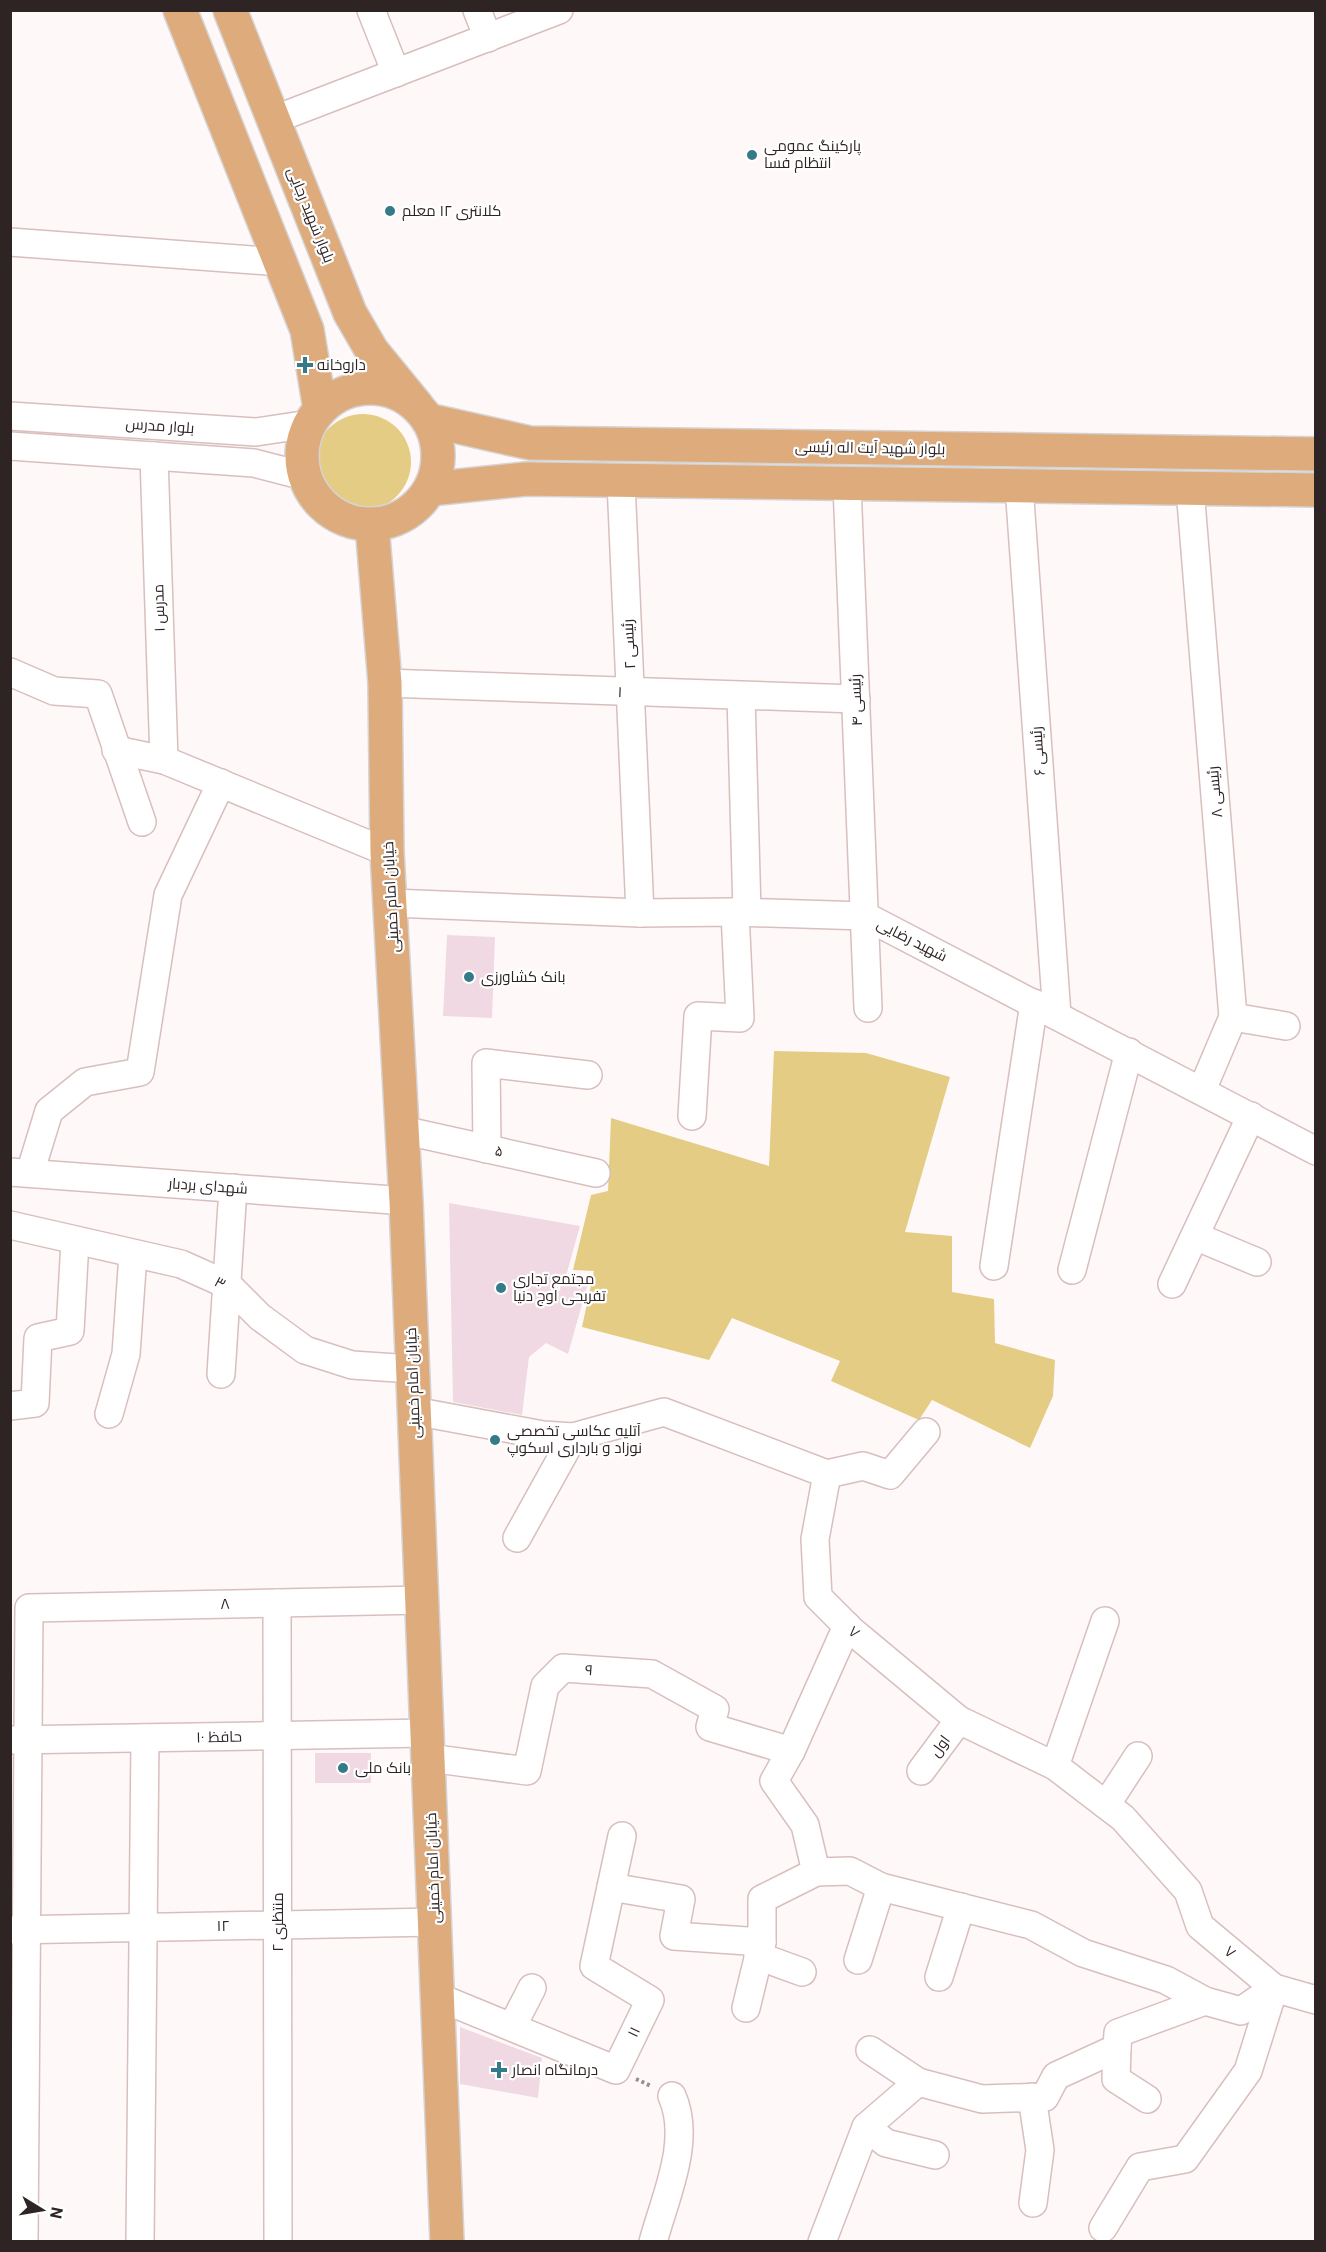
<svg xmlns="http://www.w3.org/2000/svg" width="1326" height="2252" viewBox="0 0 1326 2252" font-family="Roboto,Cairo,sans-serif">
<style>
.green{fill:#e4cc85}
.building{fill:#f0d9e3}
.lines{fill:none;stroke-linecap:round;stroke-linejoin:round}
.minor-casing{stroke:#d8bfbd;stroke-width:30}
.major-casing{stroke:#d5d3d3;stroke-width:36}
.path{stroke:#968f8e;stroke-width:4;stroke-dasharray:3 3;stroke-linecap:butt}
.minor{stroke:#fff;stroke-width:27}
.major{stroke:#ddab7c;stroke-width:33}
.poi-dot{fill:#357a88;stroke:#fff;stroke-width:2}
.labels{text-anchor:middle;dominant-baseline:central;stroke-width:4.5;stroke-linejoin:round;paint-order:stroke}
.poi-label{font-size:15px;fill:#2d2423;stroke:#fff;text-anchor:start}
.street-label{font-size:15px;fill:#2d2423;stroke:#fff}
</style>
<rect width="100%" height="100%" fill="#fef9f8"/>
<g class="green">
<circle cx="363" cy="462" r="48"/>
<polygon points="774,1051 866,1053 950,1077 905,1232 952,1236 952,1292 994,1299 995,1343 1055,1360 1053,1396 1030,1448 932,1400 919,1420 831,1381 840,1361 732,1318 709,1360 582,1327 594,1271 573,1270 591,1195 608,1191 611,1118 769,1166"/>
</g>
<g class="building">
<polygon points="447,935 495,937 492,1018 443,1016"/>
<polygon points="449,1203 580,1226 566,1276 590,1276 568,1354 546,1343 529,1357 522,1415 453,1402"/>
<rect x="315" y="1753" width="56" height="30"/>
<polygon points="460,2027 542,2058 538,2098 460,2084"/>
</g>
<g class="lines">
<g class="minor-casing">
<g id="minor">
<polyline points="371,10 396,73"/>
<polyline points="477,10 488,38"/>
<polyline points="273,120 559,10"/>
<polyline points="10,242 280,262"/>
<polyline points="10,416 256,432 309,424"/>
<polyline points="10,446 254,463 304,476"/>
<polyline points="154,456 164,760"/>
<polyline points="621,482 640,913"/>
<polyline points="847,485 868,1008"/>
<polyline points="1019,486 1057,1015"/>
<polyline points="1190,489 1233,1017 1202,1090"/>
<polyline points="10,672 54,691 98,694 142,822"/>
<polyline points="385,683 856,699"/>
<polyline points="741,696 747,912"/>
<polyline points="116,750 164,760 387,852"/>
<polyline points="392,903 640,913 735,912 865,916 1316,1151"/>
<polyline points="1233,1017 1286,1026"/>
<polyline points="692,1116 698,1016 740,1018 735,912"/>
<polyline points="402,1130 596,1173"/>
<polyline points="487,1149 486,1063 588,1075"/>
<polyline points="10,1172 406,1201"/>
<polyline points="30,1173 49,1111 85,1082 140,1072 168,895 221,783"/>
<polyline points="10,1225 181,1264 228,1285 260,1317 305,1350 352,1365 412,1369"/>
<polyline points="1195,1236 1257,1262"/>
<polyline points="994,1266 1034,1003"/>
<polyline points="1072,1270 1129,1052"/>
<polyline points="1172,1284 1251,1116"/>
<polyline points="221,1374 233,1188"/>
<polyline points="10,1406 35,1403 38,1338 70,1331 75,1241"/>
<polyline points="414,1411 543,1435 573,1437 664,1412 827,1474 815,1539 818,1597 851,1630 959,1720 1055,1766 1123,1818 1188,1891 1200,1926 1274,1988 1316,2000"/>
<polyline points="109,1414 126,1354 133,1254"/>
<polyline points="827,1474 863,1466 890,1475 926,1432"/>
<polyline points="517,1538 573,1437"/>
<polyline points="277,1603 278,2242"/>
<polyline points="847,1626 791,1751 774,1781 805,1825 816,1872 850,1871 881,1887 1031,1925 1083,1953 1166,1980 1205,2001 1241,2011 1274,1988"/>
<polyline points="10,1740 428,1733"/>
<polyline points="429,1758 527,1771 545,1686 563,1668 652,1674 715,1709 710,1727 791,1751"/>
<polyline points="1055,1766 1105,1621"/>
<polyline points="921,1771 959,1720"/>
<polyline points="1106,1805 1138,1756"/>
<polyline points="611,1887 681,1899 674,1936 762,1942 762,1899 816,1872"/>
<polyline points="10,1930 435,1922"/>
<polyline points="758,1956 802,1972"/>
<polyline points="858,1960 881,1887"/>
<polyline points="939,1977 961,1907"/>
<polyline points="438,1997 616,2070 650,2000 594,1966 622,1836"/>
<polyline points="746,2008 762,1942"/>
<polyline points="512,2027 532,1988"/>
<polyline points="1117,2048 1116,2079 1147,2099"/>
<polyline points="870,2050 918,2082"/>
<polyline points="1032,2097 1040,2150 1033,2203"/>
<polyline points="866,2127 886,2143 935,2155"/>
<polyline points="1103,2228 1140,2167 1185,2159 1248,2071 1274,1988"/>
<polyline points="24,2242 29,1608 422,1600"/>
<polyline points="140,2242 145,1738"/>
<path d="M653 2242C665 2197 692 2141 672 2096"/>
<polyline points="822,2242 866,2127 918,2082 982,2099 1045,2097 1056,2076 1117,2048 1118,2033 1205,2001"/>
</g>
</g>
<g class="major-casing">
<g id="major">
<polyline points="180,10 307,330 320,409"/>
<polyline points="230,10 350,313 372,351 417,406"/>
<circle cx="370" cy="456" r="68"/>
<polyline points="428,420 530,443 1316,454"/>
<polyline points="430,489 526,479 1316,490"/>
<polyline points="372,525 385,683 387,852 406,1201 447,2242"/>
</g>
</g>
<polyline class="path" points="636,2079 651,2086"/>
<use href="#minor" class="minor"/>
<use href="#major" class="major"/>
</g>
<g class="poi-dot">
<circle cx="752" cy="155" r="6"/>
<circle cx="390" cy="211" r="6"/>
<path d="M302 356h6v6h6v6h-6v6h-6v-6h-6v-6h6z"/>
<circle cx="469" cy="977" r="6"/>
<circle cx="501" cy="1288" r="6"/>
<circle cx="495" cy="1440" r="6"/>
<circle cx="343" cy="1768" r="6"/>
<path d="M496 2061h6v6h6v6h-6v6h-6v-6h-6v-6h6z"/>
</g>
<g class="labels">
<g class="poi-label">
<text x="764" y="146">پارکینگ عمومی<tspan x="764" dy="17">انتظام فسا</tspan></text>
<text x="402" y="211">کلانتری ۱۲ معلم</text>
<text x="317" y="365">داروخانه</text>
<text x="481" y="977">بانک کشاورزی</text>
<text x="513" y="1279">مجتمع تجاری<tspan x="513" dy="17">تفریحی اوج دنیا</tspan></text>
<text x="507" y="1431">آتلیه عکاسی تخصصی<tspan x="507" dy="17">نوزاد و بارداری اسکوپ</tspan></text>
<text x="355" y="1768">بانک ملی</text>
<text x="512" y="2070">درمانگاه انصار</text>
</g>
<g class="street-label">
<text transform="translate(311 215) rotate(68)">بلوار شهید رجایی</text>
<text transform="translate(160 426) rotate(4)">بلوار مدرس</text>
<text transform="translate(870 448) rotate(1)">بلوار شهید آیت اله رئیسی</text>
<text transform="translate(159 608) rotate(-92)">مدرس ۱</text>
<text transform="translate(629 644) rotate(-93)">رئیسی ۲</text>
<text transform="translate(620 692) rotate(2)">۱</text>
<text transform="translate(856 700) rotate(-92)">رئیسی ۴</text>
<text transform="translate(1038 751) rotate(-94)">رئیسی ۶</text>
<text transform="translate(1215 792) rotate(-95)">رئیسی ۸</text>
<text transform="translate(391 897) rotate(-93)">خیابان امام خمینی</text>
<text transform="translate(912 940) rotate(27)">شهید رضایی</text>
<text transform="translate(499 1151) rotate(13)">۵</text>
<text transform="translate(208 1186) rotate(4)">شهدای بردبار</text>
<text transform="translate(220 1283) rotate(28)">۳</text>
<text transform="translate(413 1383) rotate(-92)">خیابان امام خمینی</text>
<text transform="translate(225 1604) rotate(-1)">۸</text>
<text transform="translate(854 1632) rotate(41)">۷</text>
<text transform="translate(589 1670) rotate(4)">۹</text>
<text transform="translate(219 1737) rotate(-1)">حافظ ۱۰</text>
<text transform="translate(940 1746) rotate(-54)">اول</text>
<text transform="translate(433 1868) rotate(-92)">خیابان امام خمینی</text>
<text transform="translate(278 1922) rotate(-90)">منتظری ۲</text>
<text transform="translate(223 1926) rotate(-1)">۱۲</text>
<text transform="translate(1230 1952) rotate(40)">۷</text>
<text transform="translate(634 2032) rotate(-65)">۱۱</text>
</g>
</g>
<rect width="1326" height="2252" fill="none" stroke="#2d2423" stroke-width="24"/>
<g transform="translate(42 2210) rotate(101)" stroke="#ffffff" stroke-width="4.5" paint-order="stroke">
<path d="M0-4.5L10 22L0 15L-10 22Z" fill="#2d2423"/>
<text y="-9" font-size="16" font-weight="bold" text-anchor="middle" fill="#2d2423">N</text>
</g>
</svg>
